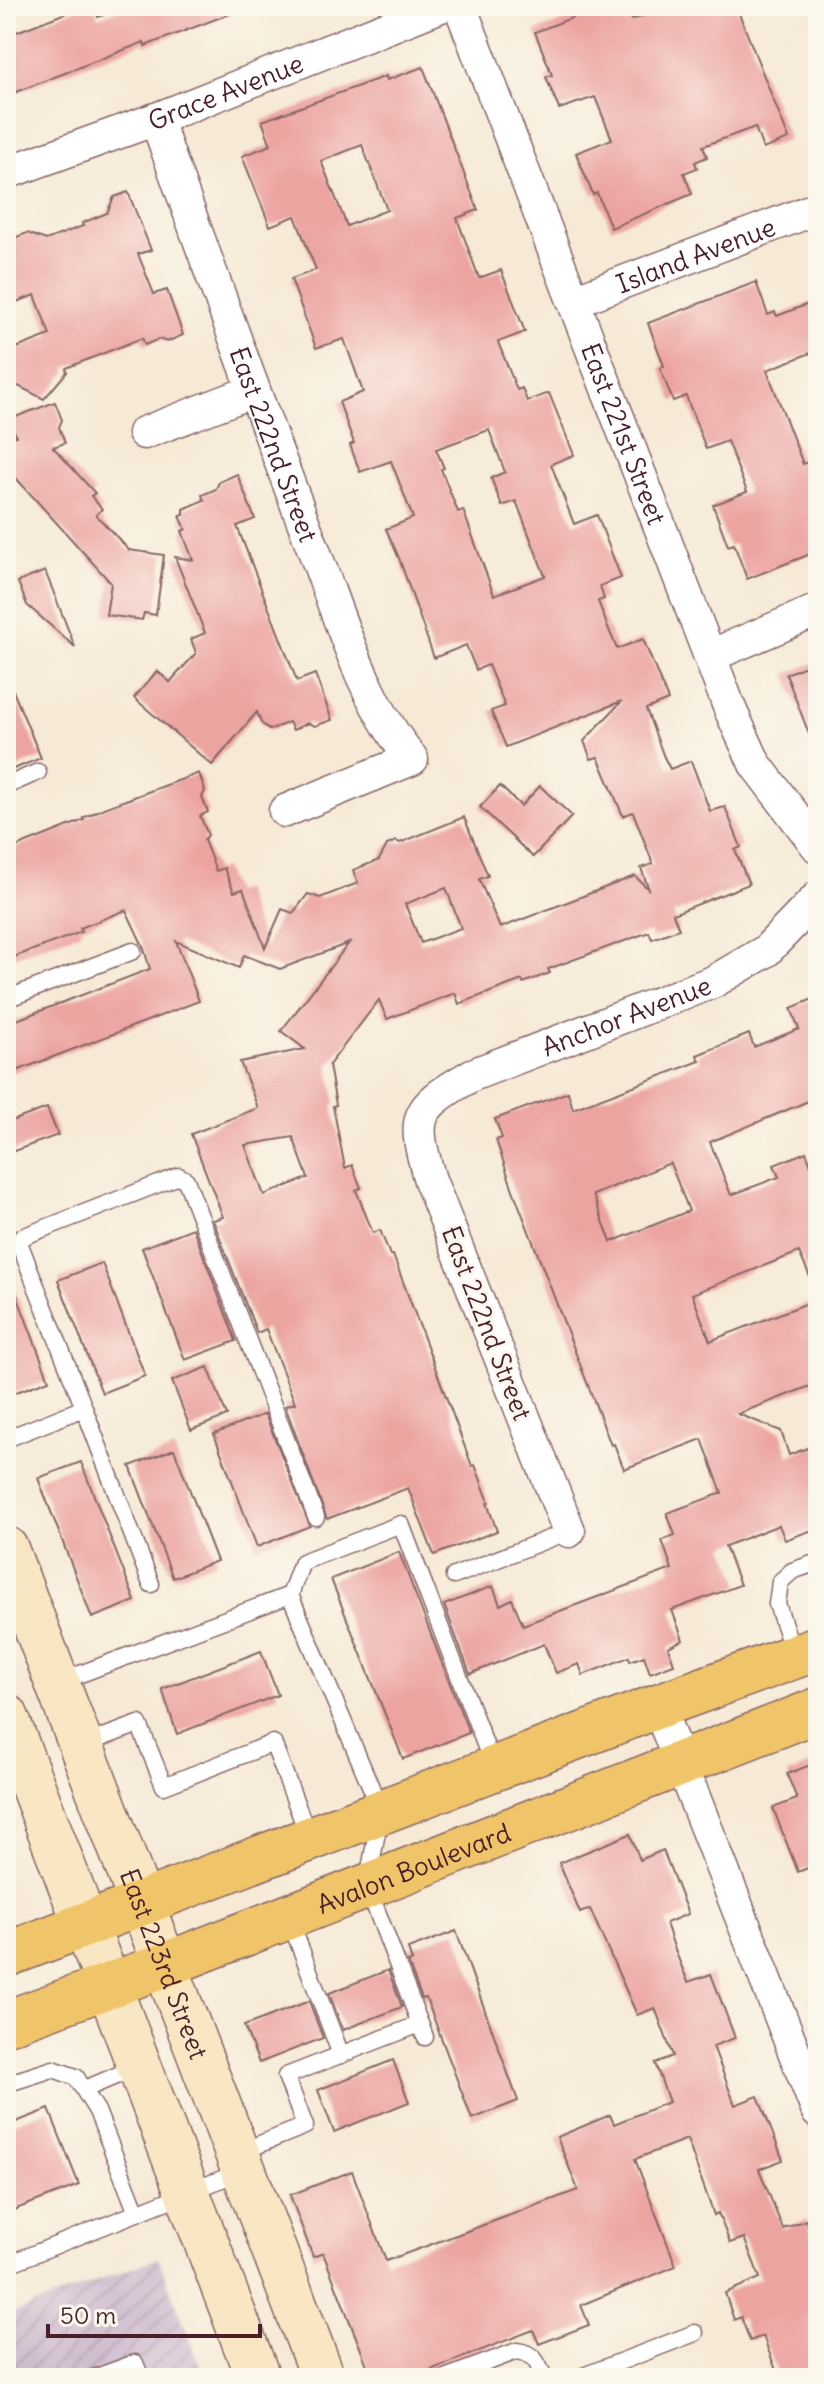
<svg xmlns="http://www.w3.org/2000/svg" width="824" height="2384" viewBox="0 0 824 2384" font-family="Delius,sans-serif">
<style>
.industrial{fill:url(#industrial-furrows)}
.building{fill:#eca4a1;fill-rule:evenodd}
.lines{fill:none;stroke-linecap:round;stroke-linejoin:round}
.lane-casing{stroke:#866666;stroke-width:19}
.street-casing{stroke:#866666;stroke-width:35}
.secondary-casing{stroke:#866666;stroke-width:47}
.primary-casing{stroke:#866666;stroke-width:47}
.lane{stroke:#fff;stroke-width:16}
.street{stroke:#fff;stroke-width:32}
.secondary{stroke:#f9e7c3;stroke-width:44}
.primary{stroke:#f0c469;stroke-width:44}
.labels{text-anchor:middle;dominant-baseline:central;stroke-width:6;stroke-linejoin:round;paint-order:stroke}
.street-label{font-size:26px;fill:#4a1f2b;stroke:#fbf7ec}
</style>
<defs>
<pattern id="industrial-furrows" width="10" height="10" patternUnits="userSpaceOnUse" patternTransform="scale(2)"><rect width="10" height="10" fill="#cfbdcf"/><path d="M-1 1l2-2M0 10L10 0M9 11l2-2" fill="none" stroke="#b3a2b2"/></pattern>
</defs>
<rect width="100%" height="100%" fill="#fbf7ec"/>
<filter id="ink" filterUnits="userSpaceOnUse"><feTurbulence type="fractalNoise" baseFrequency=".0125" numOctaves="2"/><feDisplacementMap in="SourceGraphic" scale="16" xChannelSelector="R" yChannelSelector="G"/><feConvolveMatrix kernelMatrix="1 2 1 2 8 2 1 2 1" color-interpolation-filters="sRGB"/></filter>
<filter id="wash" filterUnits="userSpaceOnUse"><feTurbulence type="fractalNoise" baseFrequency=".006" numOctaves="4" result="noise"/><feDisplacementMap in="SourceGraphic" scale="32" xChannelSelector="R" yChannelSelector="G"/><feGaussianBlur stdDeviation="1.8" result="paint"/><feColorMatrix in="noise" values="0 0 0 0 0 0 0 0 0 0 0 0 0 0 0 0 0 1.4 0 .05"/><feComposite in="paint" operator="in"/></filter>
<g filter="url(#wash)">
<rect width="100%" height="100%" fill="#f6e9d5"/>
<polygon class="industrial" points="158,2258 205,2378 6,2378 6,2316"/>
<g id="blocks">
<g class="building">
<polygon points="84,6 94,6 98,17 128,6 245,8 145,46 144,42 6,96 6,36"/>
<polygon points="602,6 626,6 632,20 657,10 659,14 681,6 736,6 789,139 763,149 755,127 703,146 707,157 695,162 697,168 684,173 692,194 611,228 597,193 593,195 576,153 612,139 595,97 559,109 546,77 552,75 535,32"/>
<path d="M423 67 478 210 457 218 479 278 501 270 525 332 498 342 517 390 522 388 527 401 549 393 574 455 551 464 574 524 597 515 621 578 600 586 604 599 598 601 607 625 617 649 643 639 668 700 646 709 664 757 670 769 691 761 710 811 725 807 741 847 735 850 749 884 673 914 679 929 652 939 649 932 548 969 550 973 523 983 522 980 459 1004 455 993 387 1019 379 1000 329 1065 336 1105 333 1106 345 1168 352 1165 361 1188 356 1190 373 1233 380 1230 390 1255H393L472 1466 475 1465 489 1502 487 1503 497 1531 434 1555 408 1488 327 1519 285 1406 295 1403 266 1329 257 1333 213 1220 223 1217 191 1134 258 1108 240 1062 305 1049 281 1031 349 943 280 969 244 955 239 968 176 941 199 1001 6 1075V1024L150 969 143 946 126 910 80 928 81 932 6 960V851L84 820 83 818 104 808 199 773 205 791 202 797 208 812 200 816 208 835 204 840 216 871 224 868 234 892 243 889 265 948 282 909 293 913 308 894 320 898 358 883 353 870 379 860 387 845 396 841 400 843 464 817 488 876 479 879 500 928 635 876 649 890 641 868 653 864 633 812 623 816 598 757 591 759 584 741 622 701 506 747 491 711 505 706 488 665 476 670 466 645 434 658 399 558 386 529 413 518 391 461 360 472 350 445 354 443 339 402 363 392 344 339 316 348 291 279 316 270 295 216 270 226 242 156 271 145 262 121 386 76 387 80ZM362 145 387 210 347 226 321 161ZM489 430 505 472 491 478 502 506 516 501 545 576 494 595 463 510 458 512 441 469 444 468 436 449ZM446 888 461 928 421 943 405 904ZM293 1137 308 1178 264 1195 245 1145Z"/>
<polygon points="128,192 151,250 138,254 154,294 167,290 183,335 167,342 159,339 145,345 142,338 66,368 67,372 44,399 6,380 6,352 50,335 35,295 6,306 6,241 27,233 46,240 83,226 82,223 107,213 114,197"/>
<polygon points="756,282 768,315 775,312 777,316 818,300 818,350 767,370 803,464 818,458 818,551 747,579 734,544 728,546 713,505 747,492 727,441 706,449 686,396 673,401 660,368 664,366 648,323"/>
<polygon points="55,402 62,420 59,427 65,443 53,447 95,493 91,496 102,509 96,515 129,550 164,555 156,615 144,613 142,620 106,615 111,583 6,467 6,438 16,436 10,419"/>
<polygon points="237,474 255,519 237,526 297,681 315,674 332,720 315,726 308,723 293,730 289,722 270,730 261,723 257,712 212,765 134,698 157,671 170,682 196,653 191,639 205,633 175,557 193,560 182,531 186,529 180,516 184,515 184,509 204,500 202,495 216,489 219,482"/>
<polygon points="45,571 53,591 75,647 27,605 18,582"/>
<polygon points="818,661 818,752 816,752 786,674"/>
<polygon points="6,674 41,758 6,772"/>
<polygon points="500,786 521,806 540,786 572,816 533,857 480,807"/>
<path d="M818 997V1097L710 1142 731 1195 779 1177 774 1165 806 1152 818 1183V1295L799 1252 692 1294 710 1341 818 1299V1383L738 1414 781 1431 789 1455 818 1444V1528L785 1540 779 1525 725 1546 740 1585 672 1610 683 1640 668 1647 674 1664 650 1673 644 1656 630 1661 629 1657 583 1675 579 1664 556 1673 544 1644 470 1674 444 1605 493 1586 500 1605 512 1599 523 1625 672 1569 662 1540 675 1535 667 1513 722 1493 702 1439 624 1469 614 1444 611 1445 513 1190 496 1140 502 1138 495 1119 568 1092 573 1109 700 1061 697 1055 749 1034 754 1047 799 1029 791 1008ZM670 1163 689 1211 611 1242 593 1195Z"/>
<polygon points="47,1108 58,1135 6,1154 6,1123"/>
<polygon points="193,1228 236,1341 185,1360 142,1248"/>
<polygon points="102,1263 145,1376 102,1393 58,1280"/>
<polygon points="8,1272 49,1380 6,1396 6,1273"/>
<polygon points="208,1367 227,1416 191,1430 172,1381"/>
<polygon points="265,1414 310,1526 257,1547 214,1434"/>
<polygon points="174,1449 217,1561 173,1578 130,1466"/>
<polygon points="81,1462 135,1601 92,1618 38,1478"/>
<polygon points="399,1552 469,1733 403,1759 331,1579"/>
<polygon points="261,1651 278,1695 177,1734 162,1689"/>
<polygon points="818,1762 818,1864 798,1872 773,1808 797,1799 787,1774"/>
<polygon points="630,1834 640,1860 663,1850 688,1914 666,1923 676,1953 688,1982 711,1974 735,2038 713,2046 735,2105 758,2096 783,2160 759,2169 783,2229 806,2220 818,2250 818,2378 779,2378 763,2336 750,2341 741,2317 734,2320 725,2293 760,2278 744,2238 730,2243 718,2213 714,2215 687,2139 635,2159 676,2266 581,2305 589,2325 539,2344 533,2330 410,2378 372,2378 323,2253 313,2257 290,2195 352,2171 386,2261 578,2190 557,2137 610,2115 614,2124 669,2102 655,2063 673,2056 655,2008 637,2015 590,1909 580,1913 559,1863"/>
<polygon points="456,1931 518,2101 472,2119 426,1998 422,1999 408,1962 412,1961 408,1949"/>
<polygon points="388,1970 402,2007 343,2030 329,1993"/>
<polygon points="309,2001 323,2038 259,2063 244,2026"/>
<polygon points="393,2060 409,2102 334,2132 318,2090"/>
<polygon points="49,2109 79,2185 11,2211 6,2199 6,2126"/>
</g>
</g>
</g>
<g filter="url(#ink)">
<use href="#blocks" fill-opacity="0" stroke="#866666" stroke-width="2"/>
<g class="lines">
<g class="lane-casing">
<g id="lane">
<polyline points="6,786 38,772"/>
<polyline points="6,999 133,951"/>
<polyline points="84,1408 20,1245 22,1237 179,1176 186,1180 316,1517"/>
<polyline points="6,1439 84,1408 151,1584"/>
<polyline points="454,1576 569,1531"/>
<polyline points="290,1595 381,1811 367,1885 425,2037"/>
<polyline points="794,1655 777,1604 780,1582 792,1571 818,1562"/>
<polyline points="59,1682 290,1595 302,1562 401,1524 494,1768"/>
<polyline points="82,1745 139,1724 164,1786 273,1743 309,1837"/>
<polyline points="289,1918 341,2055"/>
<polyline points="6,2084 53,2069 76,2077 97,2111 137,2213"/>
<polyline points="85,2089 139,2066"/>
<polyline points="238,2153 305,2126 286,2076 420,2024"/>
<polyline points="6,2265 242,2171"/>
<polyline points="94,2378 135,2363 141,2378"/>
<path d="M445 2378 517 2351C534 2353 538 2363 544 2378"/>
<polyline points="578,2378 695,2333"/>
</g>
</g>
<g class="street-casing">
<g id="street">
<path id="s1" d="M460 6 730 709 755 764 818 847"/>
<path id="s2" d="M156 119C206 260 257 400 310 540 339 614 361 697 412 759L285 811"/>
<path id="s3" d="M6 173 156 119 441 6"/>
<path id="s4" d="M574 301 818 208"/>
<polyline points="144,433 253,391"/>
<polyline points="710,656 818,610"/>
<path id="s5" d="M569 1531 430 1180C411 1115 414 1109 472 1075L713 982 766 951 818 897"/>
<polyline points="658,1706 818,2112"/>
</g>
</g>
<g class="secondary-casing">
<g id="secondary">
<path id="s6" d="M6 1549 323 2378"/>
<polyline points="6,1716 258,2378"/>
</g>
</g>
<g class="primary-casing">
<g id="primary">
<polyline points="6,1955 658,1706 818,1648"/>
<path id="s7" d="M6 2023 165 1965 818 1710"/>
</g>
</g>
<use href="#lane" class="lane"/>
<use href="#street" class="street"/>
<use href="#secondary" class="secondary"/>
<use href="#primary" class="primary"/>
</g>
</g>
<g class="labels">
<g class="street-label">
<text stroke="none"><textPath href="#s3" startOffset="234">Grace Avenue</textPath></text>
<text stroke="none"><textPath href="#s4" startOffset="130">Island Avenue</textPath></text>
<text stroke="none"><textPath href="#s1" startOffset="458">East 221st Street</textPath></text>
<text stroke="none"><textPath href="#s2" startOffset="346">East 222nd Street</textPath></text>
<text stroke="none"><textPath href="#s5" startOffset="674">Anchor Avenue</textPath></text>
<text transform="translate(487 1323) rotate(69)">East 222nd Street</text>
<text stroke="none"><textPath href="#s7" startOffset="436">Avalon Boulevard</textPath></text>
<text stroke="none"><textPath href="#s6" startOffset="444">East 223rd Street</textPath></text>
</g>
</g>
<rect width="824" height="2384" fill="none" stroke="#fbf7ec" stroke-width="32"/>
<path d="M48 2324v12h212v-12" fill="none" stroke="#4a1f2b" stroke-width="4"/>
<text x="60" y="2324" font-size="24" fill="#4a1f2b" stroke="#fbf7ec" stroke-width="6" paint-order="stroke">50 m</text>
</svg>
